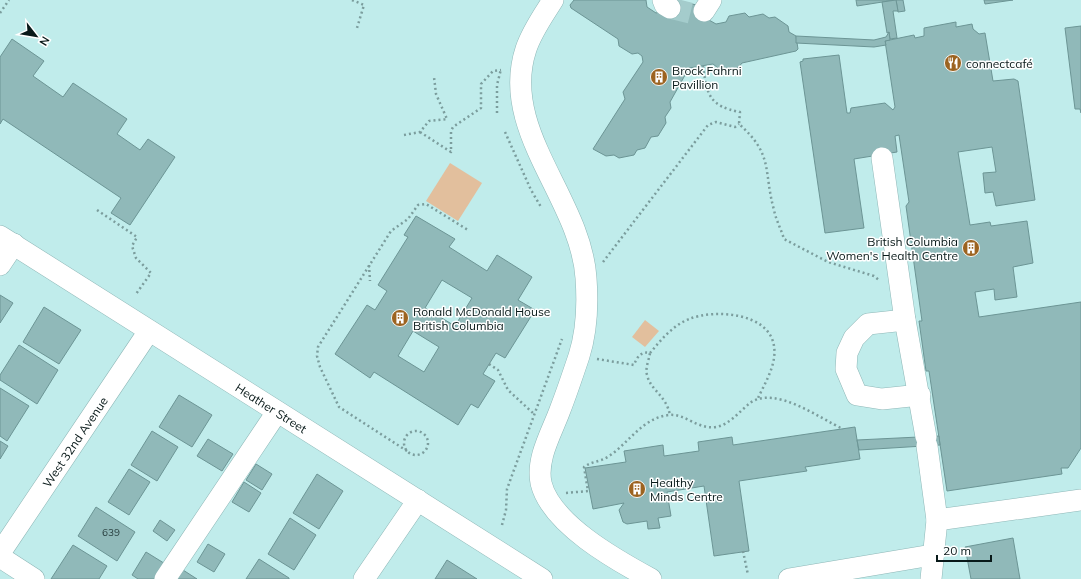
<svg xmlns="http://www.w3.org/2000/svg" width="1081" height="579" viewBox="0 0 1081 579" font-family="Mulish,sans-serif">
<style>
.green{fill:#e2bf9d}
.building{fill:#90b9b9;stroke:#6c9595;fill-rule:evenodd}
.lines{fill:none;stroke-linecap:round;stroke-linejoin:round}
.minor-tunnel{stroke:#a4cccc;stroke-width:21;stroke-dasharray:21 10;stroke-linecap:butt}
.minor-casing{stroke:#8eb7b7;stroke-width:22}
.path{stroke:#7b9d9d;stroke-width:2.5;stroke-dasharray:2 3;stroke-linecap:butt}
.minor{stroke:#fff;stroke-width:21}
.labels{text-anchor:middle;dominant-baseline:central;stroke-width:3;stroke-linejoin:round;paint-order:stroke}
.number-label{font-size:10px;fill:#2a4141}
.poi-label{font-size:12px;fill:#081919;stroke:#fff;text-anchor:start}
.street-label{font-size:12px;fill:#081919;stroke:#fff}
</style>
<rect width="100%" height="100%" fill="#c0eceb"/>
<g class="green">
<polygon points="450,163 482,183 458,221 426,201"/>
<polygon points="645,320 659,331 645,347 632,337"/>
</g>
<g class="building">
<polygon points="574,0 646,0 647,7 656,13 669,9 679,1 701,6 709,20 716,24 726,22 729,16 745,13 749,17 763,14 769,18 775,17 788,26 789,32 796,36 798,49 796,51 742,63 738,68 723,72 713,64 689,68 670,102 671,108 665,117 666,123 658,136 651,137 645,148 637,150 634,155 619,158 614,155 606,156 593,149 625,99 623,92 643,62 642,56 638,53 632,54 619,46 618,39 571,8 570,5"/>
<polygon points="856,0 895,0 857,6"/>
<polygon points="896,0 903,0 905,11 898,12"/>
<polygon points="896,0 898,11 893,11 897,38 890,39 889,32 887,33 882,2"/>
<polygon points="984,0 1013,0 985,4"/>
<polygon points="956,22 956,27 972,24 973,29 979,34 985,33 993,81 1014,79 1018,81 1035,200 996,206 993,192 985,193 983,173 996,172 992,147 958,152 970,225 990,222 991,226 1027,221 1033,263 1013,267 1017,297 995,300 994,289 975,292 979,317 1081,302 1081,448 1068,468 1061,468 1062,474 947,491 929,371 926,371 919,321 922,321 906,206 909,202 899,135 895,136 897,152 854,159 864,228 825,233 800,62 803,61 803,59 839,55 847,113 850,113 851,108 885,103 893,110 895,107 885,41 914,35 915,38 924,36 924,28"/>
<polygon points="1081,26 1081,113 1080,109 1075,109 1065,28"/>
<polygon points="889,32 890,40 885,41 886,45 874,47 796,43 796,36 874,40 886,37"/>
<polygon points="12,39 44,61 33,76 63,97 73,83 127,119 117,134 140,150 148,139 175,157 130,225 111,213 121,198 3,119 0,124 0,57"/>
<path d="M416 216 455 239 449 247 487 271 497 255 532 277 518 300 535 310 505 358 496 353 483 374 495 381 478 408 471 404 458 425 374 372 370 378 335 354 367 305 375 310 387 291 378 285 408 237 404 235ZM442 280 472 298 455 326 425 308ZM413 331 439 347 424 372 398 356Z"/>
<polygon points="0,295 13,303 0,323"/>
<polygon points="44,307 81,330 59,364 23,342"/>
<polygon points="19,345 58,370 37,404 0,380 0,375"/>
<polygon points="0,388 29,406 7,441 0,436"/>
<polygon points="179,395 212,415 192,447 159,427"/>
<polygon points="855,427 860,459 805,467 807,471 739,481 749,551 714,556 704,486 667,492 671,516 658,518 660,528 648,529 647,521 627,524 623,522 619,510 624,503 593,509 585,468 626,462 624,451 663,445 664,456 699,451 698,442 732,437 733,445"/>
<polygon points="152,431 178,447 157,481 131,465"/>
<polygon points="939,436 940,445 859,450 857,440"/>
<polygon points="208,439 233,454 222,471 197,456"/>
<polygon points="0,441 8,446 0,459"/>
<polygon points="256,464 272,474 262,490 246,480"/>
<polygon points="129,469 150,482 129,515 108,502"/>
<polygon points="317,474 343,491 319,529 293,513"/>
<polygon points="244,482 261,493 249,512 232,502"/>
<polygon points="96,507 135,532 117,561 78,536"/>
<polygon points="290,518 316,535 294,570 268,554"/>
<polygon points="160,520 175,530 167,541 153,531"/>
<polygon points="1013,538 1020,579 971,579 965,547"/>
<polygon points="208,544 225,554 214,572 197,562"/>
<polygon points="73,545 107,566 99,579 51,579"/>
<polygon points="146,552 167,565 158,579 138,579 132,575"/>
<polygon points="259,559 289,578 289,579 246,579"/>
<polygon points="447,560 477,579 435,579"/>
<polygon points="183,570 197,579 177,579"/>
</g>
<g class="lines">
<polyline class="minor-tunnel" points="670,8 694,14 704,11"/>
<g class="minor-casing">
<g id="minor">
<path d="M553 0C543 16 532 31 526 49 499 130 581 199 586 278 588 305 587 331 579 356 573 374 567 392 560 410 552 432 536 458 541 483 551 524 616 560 651 579"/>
<polyline points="663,0 665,5 670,8"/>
<polyline points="704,11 711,0"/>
<polyline points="882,158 905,320 926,437"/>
<path id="s1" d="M0 236 542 579"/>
<polyline points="0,265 14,244"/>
<polyline points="905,320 868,324 854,338 847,353 846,369 857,395 882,399 920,395"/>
<polyline points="927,446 937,520"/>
<path id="s2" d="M0 553 149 331"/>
<polyline points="0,557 34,579"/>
<polyline points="165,579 277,412"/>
<polyline points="364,579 418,500"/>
<polyline points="789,579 932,555"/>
<polyline points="931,579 937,520 1081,500"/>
</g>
</g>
<g class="path">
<polyline points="352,0 364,5 357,28"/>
<polyline points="0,13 9,0"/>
<path d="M703 66C707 95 709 106 740 112L739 124C774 155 763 170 774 210 776 220 781 229 784 239L828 262 874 276 879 280"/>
<polyline points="497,113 497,85 501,69"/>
<polyline points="420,132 451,152 451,131 453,127 481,108 481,84 493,71 501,70"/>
<polyline points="505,132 531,190 541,207"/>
<polyline points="404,135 420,132 429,121 447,119 436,94 434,77"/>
<polyline points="97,210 137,237 132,246 136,258 151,273 136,294"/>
<polyline points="603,262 708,125 716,122 735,127 739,124"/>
<polyline points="369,265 370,281"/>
<path d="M650 353C661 340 672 326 689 319 714 309 769 312 774 346 777 364 765 383 758 398"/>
<path d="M597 359 634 365C637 357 641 351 650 353 649 360 645 368 647 375 651 391 666 395 670 415"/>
<polyline points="489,364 498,370 508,390 534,414"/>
<circle cx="416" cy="443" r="12"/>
<polyline points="407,451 339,407 320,367 317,356 318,347 391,231 408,219 418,205 426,204 468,230"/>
<path d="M566 493 588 491 584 467C592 461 601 462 609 456 629 443 642 418 669 415 685 413 698 430 716 427 729 425 740 411 750 403 775 385 819 418 843 429"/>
<polyline points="502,525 506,510 507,489 562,339"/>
<polyline points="743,551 748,575"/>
</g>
<use href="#minor" class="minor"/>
</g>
<defs>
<g id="restaurant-disc" transform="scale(0.9)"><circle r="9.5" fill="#9c6320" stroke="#fff"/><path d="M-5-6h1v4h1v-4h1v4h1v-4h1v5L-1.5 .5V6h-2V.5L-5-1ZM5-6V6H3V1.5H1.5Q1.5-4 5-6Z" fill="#fff"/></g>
<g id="building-disc" transform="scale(0.9)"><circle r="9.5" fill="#9c6320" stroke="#fff"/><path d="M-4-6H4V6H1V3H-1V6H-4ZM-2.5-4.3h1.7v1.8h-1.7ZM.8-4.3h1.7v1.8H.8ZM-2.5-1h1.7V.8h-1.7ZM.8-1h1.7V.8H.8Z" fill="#fff"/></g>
</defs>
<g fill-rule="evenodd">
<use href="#restaurant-disc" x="953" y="63"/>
<use href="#building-disc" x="659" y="77"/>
<use href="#building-disc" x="971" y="248"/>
<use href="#building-disc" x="400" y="318"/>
<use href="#building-disc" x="637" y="489"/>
</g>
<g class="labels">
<g class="number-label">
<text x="111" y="532">639</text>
</g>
<g class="poi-label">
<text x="966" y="63">connectcafé</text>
<text x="672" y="70">Brock Fahrni<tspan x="672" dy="14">Pavillion</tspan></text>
<text x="958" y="241" text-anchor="end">British Columbia<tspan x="958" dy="14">Women's Health Centre</tspan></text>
<text x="413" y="311">Ronald McDonald House<tspan x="413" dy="14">British Columbia</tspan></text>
<text x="650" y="482">Healthy<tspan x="650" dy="14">Minds Centre</tspan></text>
</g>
<g class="street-label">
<text stroke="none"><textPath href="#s1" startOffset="321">Heather Street</textPath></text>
<text stroke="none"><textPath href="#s2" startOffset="134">West 32nd Avenue</textPath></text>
</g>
</g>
<g transform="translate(36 36) rotate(121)" stroke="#ffffff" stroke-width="3" paint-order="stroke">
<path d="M0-3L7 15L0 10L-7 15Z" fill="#081919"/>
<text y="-6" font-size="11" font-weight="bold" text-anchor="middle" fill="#081919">N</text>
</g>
<path d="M937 555v6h54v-6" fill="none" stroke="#081919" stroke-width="2"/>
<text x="943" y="555" font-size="12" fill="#081919" stroke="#ffffff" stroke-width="3" paint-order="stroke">20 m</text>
</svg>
